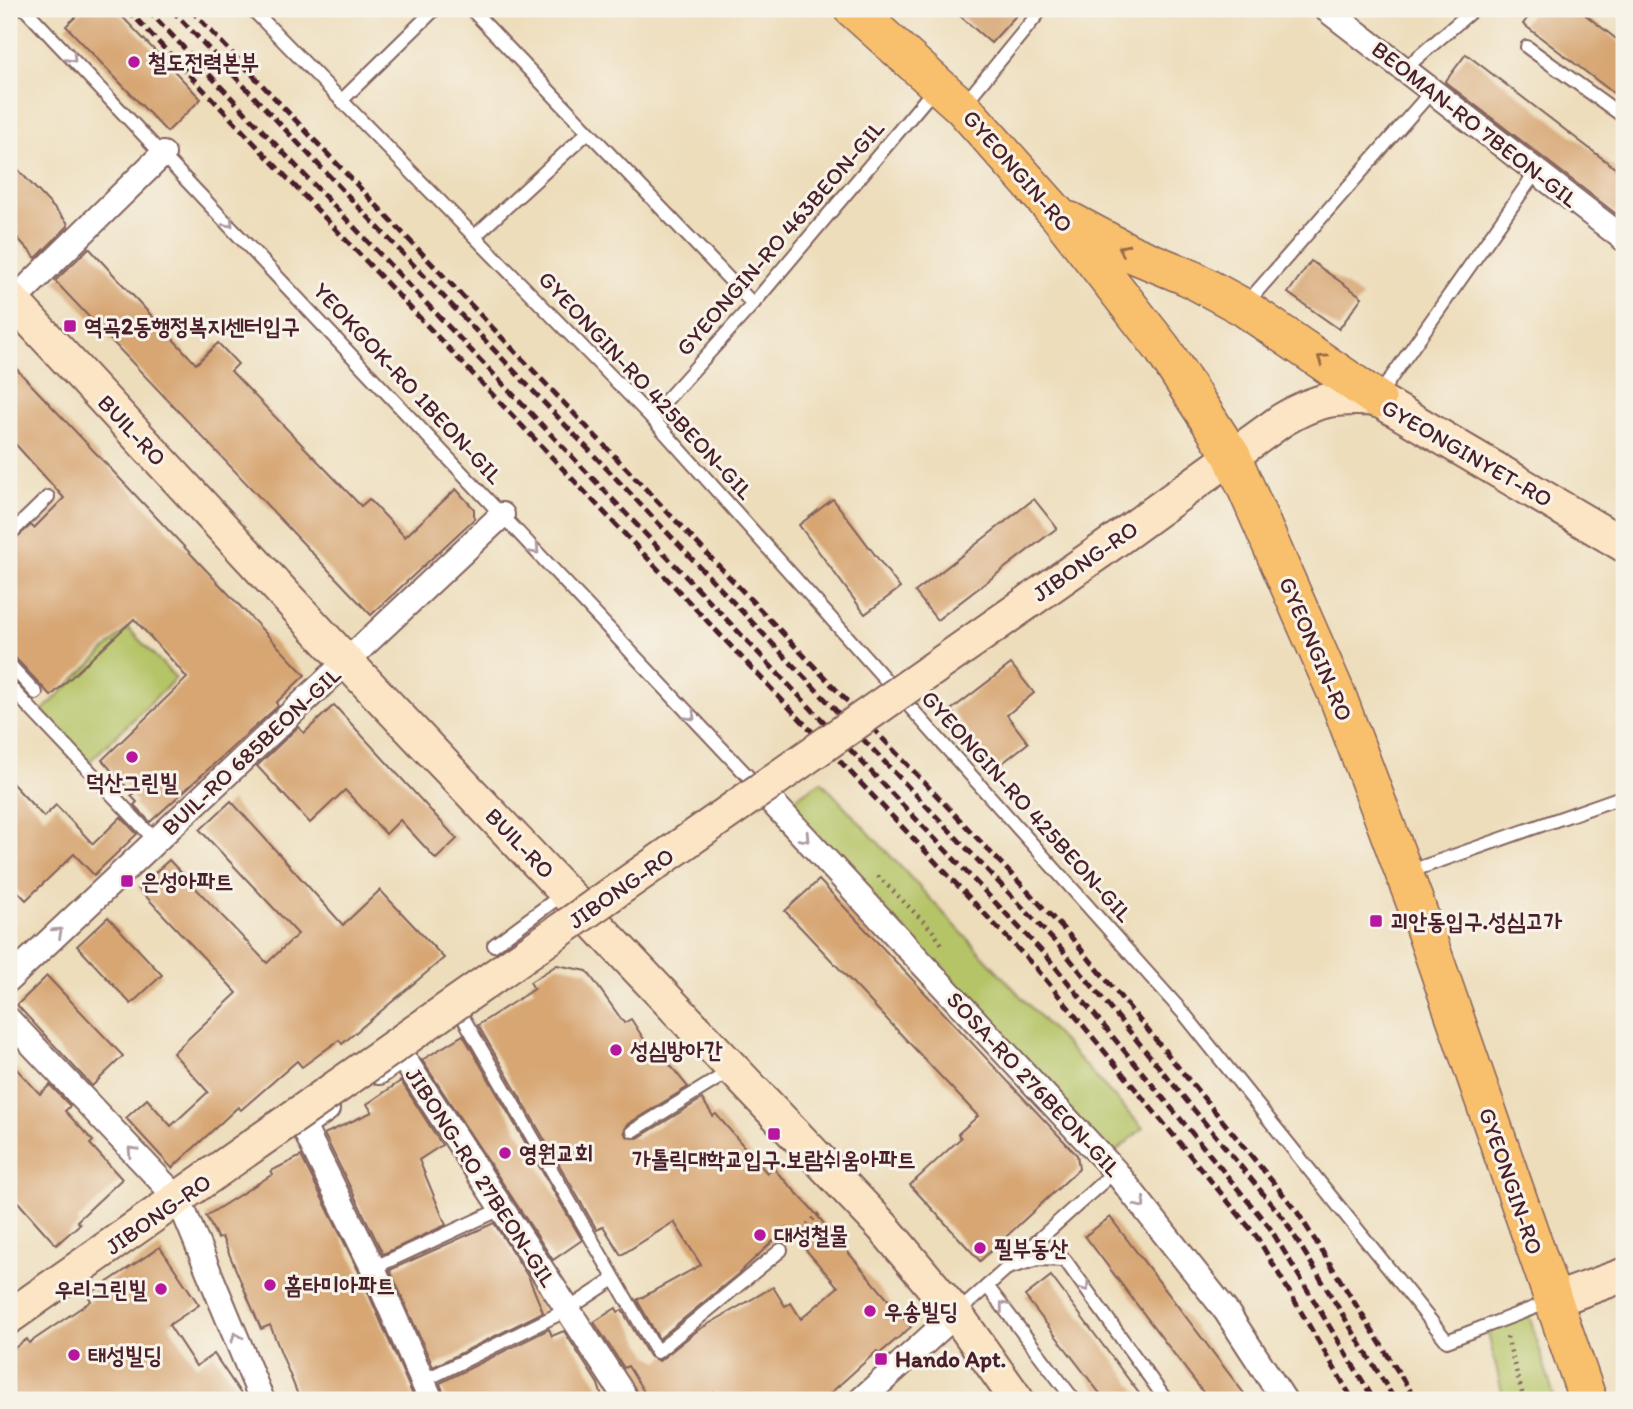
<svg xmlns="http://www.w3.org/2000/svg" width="1633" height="1409" viewBox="0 0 1633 1409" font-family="Itim,'Poor Story',sans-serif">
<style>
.green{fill:#b6c467;stroke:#807249;stroke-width:2}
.building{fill:#d7a673}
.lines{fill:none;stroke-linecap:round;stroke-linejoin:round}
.lane-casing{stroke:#83625d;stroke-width:16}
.street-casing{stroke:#83625d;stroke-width:28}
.secondary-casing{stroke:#83625d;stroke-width:37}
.primary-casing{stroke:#83625d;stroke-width:40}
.path{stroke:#83625d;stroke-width:4.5;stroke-dasharray:2 5;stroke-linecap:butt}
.lane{stroke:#fff;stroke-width:12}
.street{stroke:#fff;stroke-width:24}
.secondary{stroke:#fce5c4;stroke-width:33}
.primary{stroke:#f8bf6c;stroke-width:37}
.rail{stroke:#4a1f2b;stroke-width:5;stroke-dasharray:10 5;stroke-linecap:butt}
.secondary-bridge-casing{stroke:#83625d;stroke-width:37;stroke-linecap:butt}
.secondary-bridge{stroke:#fce5c4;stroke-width:33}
.oneway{stroke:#ae9aa0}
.oneway2{stroke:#986748}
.poi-dot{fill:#b5179e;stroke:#f7f3e8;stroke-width:2.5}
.labels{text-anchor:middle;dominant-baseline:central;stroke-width:6;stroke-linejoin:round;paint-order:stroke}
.poi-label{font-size:23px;font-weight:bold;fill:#4a1f2b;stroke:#f7f3e8;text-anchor:start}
.street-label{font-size:23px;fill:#4a1f2b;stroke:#f7f3e8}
</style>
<rect width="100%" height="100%" fill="#f7f3e8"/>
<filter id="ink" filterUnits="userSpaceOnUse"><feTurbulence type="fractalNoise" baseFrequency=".0143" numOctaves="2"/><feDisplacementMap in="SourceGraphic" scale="14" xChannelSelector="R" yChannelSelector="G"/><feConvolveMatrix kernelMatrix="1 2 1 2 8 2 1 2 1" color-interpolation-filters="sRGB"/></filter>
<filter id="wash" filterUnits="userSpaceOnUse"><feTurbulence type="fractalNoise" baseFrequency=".00686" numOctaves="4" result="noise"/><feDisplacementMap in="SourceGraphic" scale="28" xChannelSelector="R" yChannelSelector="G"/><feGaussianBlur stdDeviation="1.57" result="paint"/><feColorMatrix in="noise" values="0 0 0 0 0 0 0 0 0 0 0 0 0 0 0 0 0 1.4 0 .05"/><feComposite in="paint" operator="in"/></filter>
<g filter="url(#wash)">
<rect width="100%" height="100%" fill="#edddbb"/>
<g class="green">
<polygon points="128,628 176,678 89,762 42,711"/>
<polygon points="821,781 1143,1128 1106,1160 778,810"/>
<polygon points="1529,1315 1555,1400 1504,1400 1487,1329"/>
</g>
<g id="blocks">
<g class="building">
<polygon points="84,9 115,9 201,99 167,132 66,26"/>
<polygon points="952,9 1022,9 991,43"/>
<polygon points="1534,9 1578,9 1624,45 1624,101 1523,24"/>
<polygon points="1466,54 1624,175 1624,220 1445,82"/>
<polygon points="9,160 67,222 68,226 36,258 9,229"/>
<polygon points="89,248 196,364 218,343 238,364 231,371 361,506 369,499 405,537 456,489 474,509 474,519 371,615 55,281"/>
<polygon points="1311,261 1362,297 1339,329 1288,293"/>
<polygon points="9,361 305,675 276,703 278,706 150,822 134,805 137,802 131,796 133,794 102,760 187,678 177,666 134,619 51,696 9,651 9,544 31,525 34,528 64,498 9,437"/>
<polygon points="833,499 900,588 865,614 799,525"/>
<polygon points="1034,499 1057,528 937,620 915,592"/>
<polygon points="1011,664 1034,693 1007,715 1028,743 996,768 951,710"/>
<polygon points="334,705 457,839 436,859 400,820 386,834 345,790 310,823 257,766 298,727 304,733"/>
<polygon points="9,780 44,817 56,805 93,844 121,817 137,834 94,875 74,854 26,900 9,882"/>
<polygon points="231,801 343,925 380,890 444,958 342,1044 339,1040 302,1067 297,1061 241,1110 238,1107 172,1168 126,1118 147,1099 171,1126 208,1092 173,1053 237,993 138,888 169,860 267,963 298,934 200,830"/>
<polygon points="819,880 1077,1155 1079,1169 980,1261 910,1185 961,1138 958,1134 978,1116 785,911"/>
<polygon points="108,917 162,975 131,1004 77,946"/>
<polygon points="557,965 587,971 624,1023 631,1019 656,1058 662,1055 688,1087 628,1124 624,1131 626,1136 638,1138 702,1099 713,1116 716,1114 767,1173 773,1168 810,1207 911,1327 879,1354 877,1351 823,1400 723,1400 715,1392 703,1400 649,1400 628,1366 624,1368 594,1322 616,1308 618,1312 622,1310 649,1356 659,1361 698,1330 773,1287 785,1306 791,1303 801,1319 838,1287 787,1228 738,1274 659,1339 637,1300 701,1265 674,1222 621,1255 603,1226 597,1230 478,1025 534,989 530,982"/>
<polygon points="47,976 123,1056 92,1086 17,1005"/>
<polygon points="463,1035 582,1240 553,1260 422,1060"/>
<polygon points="9,1061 40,1094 50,1085 70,1106 65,1111 93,1141 90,1144 122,1179 77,1221 80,1224 56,1245 9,1192"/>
<polygon points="401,1081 442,1145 419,1160 446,1225 383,1254 324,1134 372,1112 367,1104"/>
<polygon points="301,1156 360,1274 415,1400 300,1400 270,1325 261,1329 222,1237 218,1239 206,1216 273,1174 271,1171"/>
<polygon points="1110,1217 1249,1400 1209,1400 1085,1236"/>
<polygon points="494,1223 529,1278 543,1312 433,1367 390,1270"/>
<polygon points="160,1247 199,1305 169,1325 196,1366 214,1354 245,1400 9,1400 9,1352 27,1339 29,1343 91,1301 88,1295"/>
<polygon points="1051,1276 1144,1400 1105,1400 1025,1296"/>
<polygon points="549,1329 552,1336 564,1331 598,1384 603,1400 446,1400 440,1383"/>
</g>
</g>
</g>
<g filter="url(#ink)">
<use href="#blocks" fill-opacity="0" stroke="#83625d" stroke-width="2"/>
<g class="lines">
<g class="lane-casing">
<g id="lane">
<polyline points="25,9 759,788"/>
<polyline points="252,9 651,417 1185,1015 1447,1341 1549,1302"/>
<polyline points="471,9 753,304"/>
<polyline points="1527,47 1624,117"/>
<polyline points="1403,70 1474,9"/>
<polyline points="342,100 435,9"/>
<polyline points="965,103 1042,9"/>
<polyline points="476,235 587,133"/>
<polyline points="1245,305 1431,92"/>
<polyline points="1379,395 1536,172"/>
<polyline points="651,417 753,304 936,87"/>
<polyline points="9,535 48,497"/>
<polyline points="9,664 36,693"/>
<polyline points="9,686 156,841"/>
<polyline points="1408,872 1624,796"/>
<polyline points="494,945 563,894"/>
<polyline points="461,1014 657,1352 781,1250"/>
<polyline points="633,1131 730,1071"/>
<polyline points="373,1268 503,1208"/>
<polyline points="1008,1268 1038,1259 1065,1260 1166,1400"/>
<polyline points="987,1286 1074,1400"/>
<polyline points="957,1313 1115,1171"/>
<polyline points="423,1381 567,1310 614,1279"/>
</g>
</g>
<g class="street-casing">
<g id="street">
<polyline points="1326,9 1624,239"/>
<polyline points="9,305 163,154"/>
<polyline points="759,788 1115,1171 1226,1311 1284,1400"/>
<polyline points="9,979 502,515"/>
<polyline points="9,1020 179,1200 262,1400"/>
<polyline points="379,1072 402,1056 623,1394 621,1400"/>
<polyline points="327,1109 303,1126 373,1268 431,1400"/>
<polyline points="861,1400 956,1314"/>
</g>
</g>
<g class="secondary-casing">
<g id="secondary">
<polyline points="9,297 346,661 883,1227 956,1314 1017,1400"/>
<path d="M1101 551 1282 420C1318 398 1336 397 1377 399L1624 545"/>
<polyline points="1552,1301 1624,1275"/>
<polyline points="9,1317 275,1130"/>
</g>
</g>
<g class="primary-casing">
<g id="primary">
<polyline points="853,9 962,107 1059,216 1162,348 1232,456 1337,695 1416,905 1588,1400"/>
<polyline points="1070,221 1130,253 1188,277 1243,307 1377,399"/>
</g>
</g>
<g class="path">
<polyline points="878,876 932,930 943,946"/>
<polyline points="792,1239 822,1211"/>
<polyline points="1507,1337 1524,1400"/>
</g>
<use href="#lane" class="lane"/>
<use href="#street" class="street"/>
<use href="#secondary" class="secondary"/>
<use href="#primary" class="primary"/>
<g class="rail">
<polyline points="127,9 1036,968 1257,1237 1353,1400"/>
<polyline points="147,9 1048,958 1270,1228 1374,1400"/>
<polyline points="171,9 1060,947 1284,1219 1395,1400"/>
<polyline points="190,9 1071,937 1296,1210 1416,1400"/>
</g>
<g class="secondary-bridge-casing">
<polyline id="secondary-bridge" points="275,1130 1101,551"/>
</g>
<use href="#secondary-bridge" class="secondary-bridge"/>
</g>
<defs><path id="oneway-chevron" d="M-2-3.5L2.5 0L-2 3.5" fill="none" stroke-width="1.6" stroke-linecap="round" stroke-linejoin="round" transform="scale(1.75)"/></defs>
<g class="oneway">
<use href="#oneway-chevron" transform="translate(72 58) rotate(46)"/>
<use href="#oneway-chevron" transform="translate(229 223) rotate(47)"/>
<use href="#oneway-chevron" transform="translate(535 550) rotate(47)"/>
<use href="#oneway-chevron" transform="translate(691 716) rotate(47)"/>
<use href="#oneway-chevron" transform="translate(805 838) rotate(47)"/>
<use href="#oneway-chevron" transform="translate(58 932) rotate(-43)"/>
<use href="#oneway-chevron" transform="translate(132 1151) rotate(-133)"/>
<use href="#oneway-chevron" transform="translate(1141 1204) rotate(52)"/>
<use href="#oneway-chevron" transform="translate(1085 1287) rotate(54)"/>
<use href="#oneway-chevron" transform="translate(1004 1306) rotate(-128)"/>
<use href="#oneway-chevron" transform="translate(236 1337) rotate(-113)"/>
</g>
<g class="oneway2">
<use href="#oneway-chevron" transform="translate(1123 249) rotate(-153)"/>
<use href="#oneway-chevron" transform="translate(1322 359) rotate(-146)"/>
</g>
</g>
<g class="poi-dot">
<circle cx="134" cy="62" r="7"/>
<rect x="63" y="319" width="14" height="14" rx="3.5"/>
<circle cx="132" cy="757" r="7"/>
<rect x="120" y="874" width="14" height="14" rx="3.5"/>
<rect x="1369" y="914" width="14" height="14" rx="3.5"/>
<circle cx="616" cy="1050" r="7"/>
<rect x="767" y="1127" width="14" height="14" rx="3.5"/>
<circle cx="505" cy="1153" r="7"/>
<circle cx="760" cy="1235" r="7"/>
<circle cx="980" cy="1248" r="7"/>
<circle cx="270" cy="1285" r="7"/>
<circle cx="161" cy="1289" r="7"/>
<circle cx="870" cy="1311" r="7"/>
<circle cx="74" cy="1355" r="7"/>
<rect x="874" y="1352" width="14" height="14" rx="3.5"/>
</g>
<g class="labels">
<g class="poi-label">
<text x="148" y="62">철도전력본부</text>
<text x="84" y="326">역곡2동행정복지센터입구</text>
<text x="132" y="782" text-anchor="middle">덕산그린빌</text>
<text x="141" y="881">은성아파트</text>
<text x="1390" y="921">괴안동입구.성심고가</text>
<text x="630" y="1050">성심방아간</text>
<text x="519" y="1153">영원교회</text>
<text x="774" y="1159" text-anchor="middle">가톨릭대학교입구.보람쉬움아파트</text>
<text x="774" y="1235">대성철물</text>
<text x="994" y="1248">필부동산</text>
<text x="284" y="1285">홈타미아파트</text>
<text x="147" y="1289" text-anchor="end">우리그린빌</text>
<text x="884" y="1311">우송빌딩</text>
<text x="88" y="1355">태성빌딩</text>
<text x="895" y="1359">Hando Apt.</text>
</g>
<g class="street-label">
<text transform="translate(1475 124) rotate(38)">BEOMAN-RO 7BEON-GIL</text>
<text transform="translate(1018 171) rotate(49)">GYEONGIN-RO</text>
<text transform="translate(780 238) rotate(-49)">GYEONGIN-RO 463BEON-GIL</text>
<text transform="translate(408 383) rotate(47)">YEOKGOK-RO 1BEON-GIL</text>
<text transform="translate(646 385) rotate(47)">GYEONGIN-RO 425BEON-GIL</text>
<text transform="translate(132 430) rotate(47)">BUIL-RO</text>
<text transform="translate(1467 453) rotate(30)">GYEONGINYET-RO</text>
<text transform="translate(1085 561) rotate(-35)">JIBONG-RO</text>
<text transform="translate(1316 649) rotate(67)">GYEONGIN-RO</text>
<text transform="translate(251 751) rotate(-43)">BUIL-RO 685BEON-GIL</text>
<text transform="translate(1027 806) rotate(48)">GYEONGIN-RO 425BEON-GIL</text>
<text transform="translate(520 843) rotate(46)">BUIL-RO</text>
<text transform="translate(621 888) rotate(-35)">JIBONG-RO</text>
<text transform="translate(1034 1084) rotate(47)">SOSA-RO 276BEON-GIL</text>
<text transform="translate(481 1177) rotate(57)">JIBONG-RO 27BEON-GIL</text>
<text transform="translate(1511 1181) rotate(71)">GYEONGIN-RO</text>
<text transform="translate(158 1214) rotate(-35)">JIBONG-RO</text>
</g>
</g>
<rect width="1633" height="1409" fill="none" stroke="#f7f3e8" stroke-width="35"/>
</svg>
